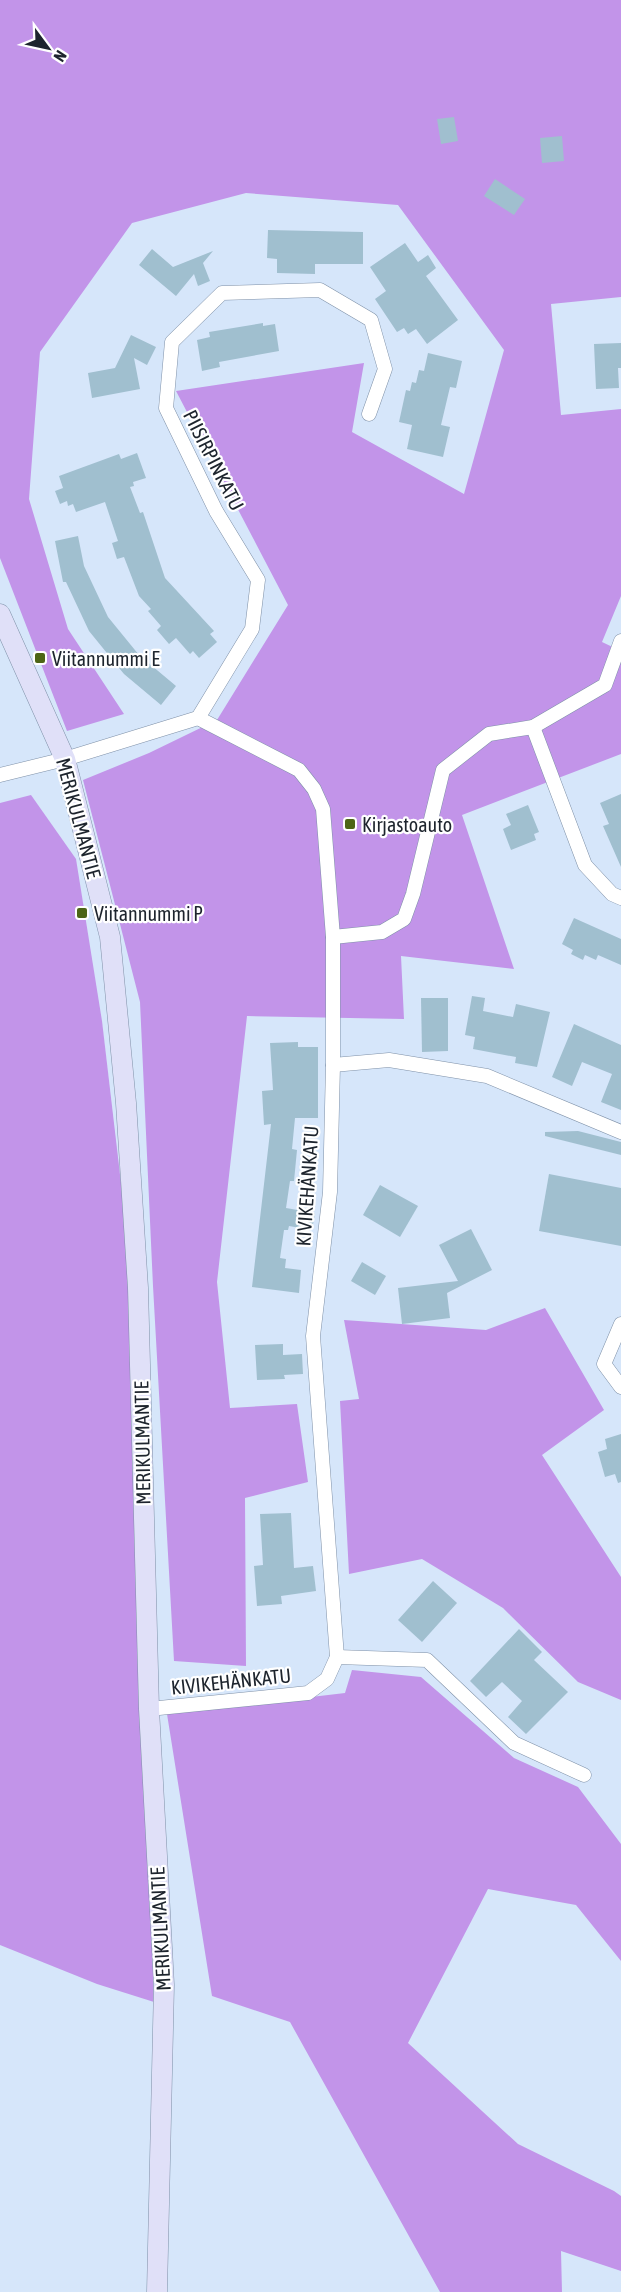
<svg xmlns="http://www.w3.org/2000/svg" width="621" height="2292" viewBox="0 0 621 2292" font-family="'Asap Condensed',sans-serif">
<style>
.forest{fill:#c294e9}
.building{fill:#a0bfcf}
.lines{fill:none;stroke-linecap:round;stroke-linejoin:round}
.street-casing{stroke:#7f91a8;stroke-width:15}
.secondary-casing{stroke:#7f91a8;stroke-width:21}
.street{stroke:#fff;stroke-width:14}
.secondary{stroke:#e0e0f8;stroke-width:20}
.poi-dot{fill:#4c6516;stroke:#fff;stroke-width:2}
.labels{text-anchor:middle;dominant-baseline:central;stroke-width:4.5;stroke-linejoin:round;paint-order:stroke}
.street-label{font-size:20px;fill:#1d242d;stroke:#fff}
.poi-label{font-size:20px;fill:#1d242d;stroke:#fff;text-anchor:start}
</style>
<rect width="100%" height="100%" fill="#d6e6fa"/>
<g class="forest">
<polygon points="0,0 621,0 621,297 551,304 561,415 621,409 621,596 602,642 621,651 621,754 462,815 514,969 401,956 404,1019 247,1016 217,1282 230,1408 297,1404 308,1482 245,1498 246,1666 174,1661 153,1286 140,1002 83,780 149,753 217,720 288,605 176,391 364,363 352,432 464,494 504,350 398,205 246,193 132,223 40,352 29,499 68,629 124,714 67,731 0,558"/>
<polygon points="31,795 76,859 102,1021 127,1234 154,2002 97,1984 0,1945 0,803"/>
<polygon points="545,1308 604,1410 542,1455 621,1577 621,1700 578,1682 503,1608 422,1559 349,1574 340,1401 359,1399 344,1320 486,1330"/>
<polygon points="352,1670 421,1677 514,1758 578,1787 621,1844 621,1961 576,1905 488,1889 408,2043 518,2144 614,2191 621,2196 621,2271 561,2251 562,2292 440,2292 290,2022 212,1996 167,1714 345,1693"/>
</g>
<g class="building">
<polygon points="454,117 458,141 441,144 437,119"/>
<polygon points="562,136 564,161 542,163 540,138"/>
<polygon points="495,179 525,199 514,215 484,196"/>
<polygon points="268,230 363,232 363,264 315,264 315,274 277,273 277,259 267,258"/>
<polygon points="405,243 418,262 428,255 436,268 426,276 458,320 427,344 416,329 408,334 404,328 397,332 375,299 386,291 370,267"/>
<polygon points="152,249 173,267 213,251 203,263 210,281 198,286 194,274 176,296 139,265"/>
<polygon points="263,323 263,326 275,324 279,351 219,362 220,367 202,371 197,340 210,337 209,332"/>
<polygon points="131,335 156,347 147,365 134,358 140,389 92,398 88,373 115,368"/>
<polygon points="621,343 621,368 618,368 619,388 596,389 594,344"/>
<polygon points="428,353 462,361 456,388 450,387 441,425 450,427 443,457 407,449 412,425 399,422 406,390 410,391 412,382 416,383 419,370 424,371"/>
<polygon points="137,453 146,478 133,482 134,486 130,487 140,513 143,512 165,578 214,631 210,634 217,642 199,658 193,651 190,654 176,638 169,644 157,630 161,626 148,611 151,609 139,596 124,557 117,559 112,543 118,541 105,502 76,512 73,504 68,506 67,501 60,504 55,491 63,488 59,476 119,454 121,459"/>
<polygon points="78,536 84,566 108,617 139,655 176,686 161,705 124,674 89,631 66,582 63,582 55,541"/>
<polygon points="621,794 621,867 603,826 609,824 600,803"/>
<polygon points="528,805 539,832 534,834 536,840 511,850 503,829 511,825 506,814"/>
<polygon points="574,918 621,939 621,965 598,955 596,960 585,955 583,960 571,954 573,950 562,944"/>
<polygon points="472,996 485,998 483,1011 513,1017 516,1004 550,1012 537,1067 515,1063 516,1057 473,1049 475,1037 465,1035"/>
<polygon points="421,998 448,998 448,1051 422,1052"/>
<polygon points="574,1024 621,1045 621,1110 601,1102 612,1074 582,1062 572,1086 552,1077"/>
<polygon points="298,1042 298,1047 318,1047 318,1118 295,1118 292,1149 297,1150 294,1181 290,1181 286,1208 315,1213 312,1230 289,1226 288,1230 284,1230 280,1258 286,1259 285,1268 301,1270 299,1293 252,1287 271,1124 264,1125 262,1091 273,1090 270,1043"/>
<polygon points="578,1131 621,1142 621,1155 545,1136 545,1132"/>
<polygon points="549,1174 621,1188 621,1246 539,1231"/>
<polygon points="380,1185 418,1206 400,1237 363,1215"/>
<polygon points="471,1229 492,1270 447,1293 450,1318 402,1324 398,1288 458,1281 439,1245"/>
<polygon points="362,1262 386,1276 375,1295 351,1281"/>
<polygon points="283,1344 283,1355 302,1354 303,1374 284,1375 285,1379 257,1380 255,1345"/>
<polygon points="621,1434 621,1482 618,1483 615,1474 605,1477 598,1452 607,1449 605,1439"/>
<polygon points="291,1513 294,1568 313,1566 316,1591 281,1596 282,1604 257,1606 254,1566 263,1565 260,1514"/>
<polygon points="433,1581 457,1603 422,1642 398,1620"/>
<polygon points="519,1629 542,1652 534,1660 568,1692 526,1734 508,1717 522,1701 502,1682 486,1697 470,1681"/>
</g>
<g class="lines">
<g class="street-casing">
<g id="street">
<polyline points="198,718 252,629 258,580 216,511 166,408 172,342 222,293 320,290 371,320 385,369 369,414"/>
<polyline points="533,727 585,865 612,894 621,898"/>
<polyline points="0,775 65,759 198,718 299,770 314,789 323,809 333,937 333,1065 330,1192 313,1336 337,1657 327,1679 308,1693 149,1709"/>
<polyline points="333,937 382,932 404,919 413,894 443,770 489,734 533,727 605,685 621,641"/>
<polyline points="333,1065 389,1060 487,1076 621,1132"/>
<polyline points="621,1324 604,1364 621,1387"/>
<polyline points="337,1657 427,1660 514,1743 584,1775"/>
</g>
</g>
<g class="secondary-casing">
<polyline id="secondary" points="0,614 65,759 110,937 126,1103 138,1288 149,1709 164,1985 157,2292"/>
</g>
<use href="#street" class="street"/>
<use href="#secondary" class="secondary"/>
</g>
<g class="poi-dot">
<rect x="34" y="652" width="12" height="12" rx="3"/>
<rect x="344" y="818" width="12" height="12" rx="3"/>
<rect x="76" y="907" width="12" height="12" rx="3"/>
</g>
<g class="labels">
<g class="street-label">
<text transform="translate(214 460) rotate(63)">PIISIRPINKATU</text>
<text transform="translate(79 818) rotate(75)">MERIKULMANTIE</text>
<text transform="translate(307 1186) rotate(-86)">KIVIKEHÄNKATU</text>
<text transform="translate(142 1443) rotate(-91)">MERIKULMANTIE</text>
<text transform="translate(231 1681) rotate(-6)">KIVIKEHÄNKATU</text>
<text transform="translate(160 1929) rotate(-93)">MERIKULMANTIE</text>
</g>
<g class="poi-label">
<text x="52" y="658">Viitannummi E</text>
<text x="362" y="824">Kirjastoauto</text>
<text x="94" y="913">Viitannummi P</text>
</g>
</g>
<g transform="translate(48 48) rotate(123)" stroke="#ffffff" stroke-width="4.5" paint-order="stroke">
<path d="M0-4.5L10 22L0 15L-10 22Z" fill="#1d242d"/>
<text y="-9" font-size="16" font-weight="bold" text-anchor="middle" fill="#1d242d">N</text>
</g>
</svg>
